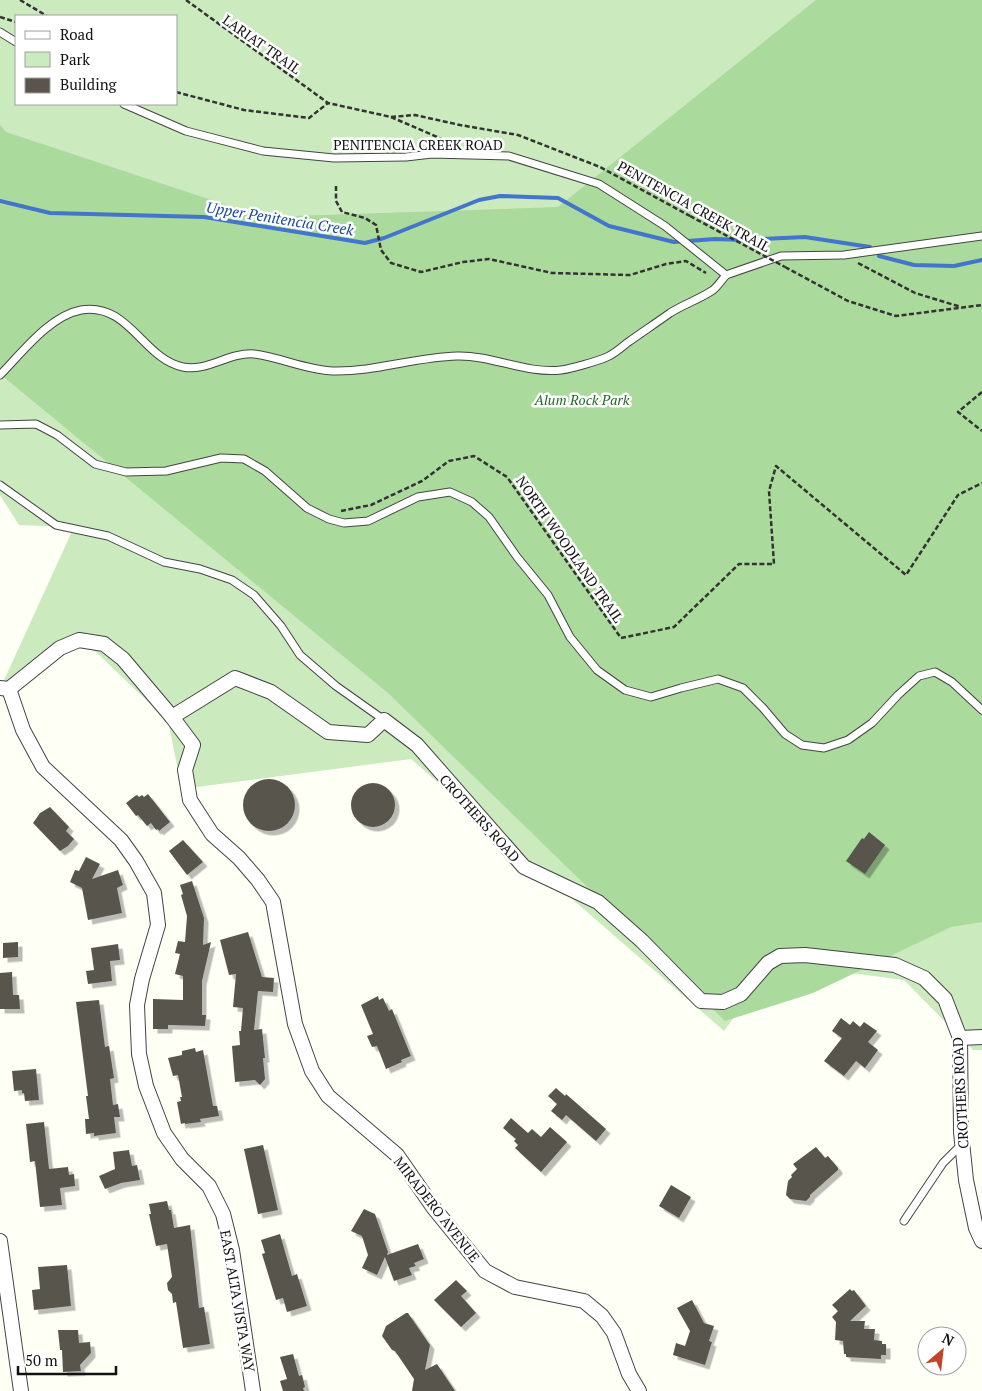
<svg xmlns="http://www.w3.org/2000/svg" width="982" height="1391" viewBox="0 0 982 1391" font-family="'PT Serif',serif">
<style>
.green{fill:#cbeabe;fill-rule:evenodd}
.forest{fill:#abda9d}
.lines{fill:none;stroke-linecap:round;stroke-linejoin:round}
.stream{stroke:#4275cb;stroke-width:4}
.building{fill:#59554d;filter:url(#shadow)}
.lane-casing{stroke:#444;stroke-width:9}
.street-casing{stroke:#444;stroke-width:16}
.path{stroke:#333;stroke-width:2.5;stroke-dasharray:5 2.5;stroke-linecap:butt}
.lane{stroke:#fff;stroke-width:7}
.street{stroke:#fff;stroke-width:14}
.path-bridge{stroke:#333;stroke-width:2.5;stroke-dasharray:5 2.5;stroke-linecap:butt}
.labels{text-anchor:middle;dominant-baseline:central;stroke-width:5;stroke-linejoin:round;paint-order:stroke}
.street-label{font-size:14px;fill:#111;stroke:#fff}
.park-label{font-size:14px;font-style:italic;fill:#216922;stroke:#fff}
.water-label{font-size:15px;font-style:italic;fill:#1a48a2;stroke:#fff}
</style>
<defs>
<filter id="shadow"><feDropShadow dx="4.5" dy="4.5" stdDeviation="0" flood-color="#0004"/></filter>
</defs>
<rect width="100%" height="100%" fill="#fefff5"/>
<path class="green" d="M0 0H982V1050H973L904 980 774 963 724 1031 411 759 182 789 168 721 96 652 80 645 0 689 74 527 19 525 0 495ZM16 16H176V104H16Z"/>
<polygon class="forest" points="816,0 982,0 982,922 951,927 813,993 725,1021 388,693 0,374 0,125 6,132 263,217 558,207"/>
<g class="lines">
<g class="stream">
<polyline points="0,201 50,213 204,217 365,243 384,238 479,200 500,196 558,198 609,226 674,242 715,239 743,240 805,237 870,247"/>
<polyline points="879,256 914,265 954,266 982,260"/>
</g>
</g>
<g class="building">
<circle cx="269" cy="805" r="26"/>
<circle cx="373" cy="805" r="22"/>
<polygon points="148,794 170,822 159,831 158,829 156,830 151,823 147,826 138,815 136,816 126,803 135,796 137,795 139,797 142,795 144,797"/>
<polygon points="50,807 69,827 66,831 74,839 68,846 60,851 33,823 40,813"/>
<polygon points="869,832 885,845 865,874 846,861 862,838 864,839"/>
<polygon points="183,840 203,862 187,875 169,851"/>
<polygon points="86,857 100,864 92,879 118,870 123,885 117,888 122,913 88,920 82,888 70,882 75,870 79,871"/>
<polygon points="192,881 204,918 203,945 211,942 202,981 202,1015 206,1015 205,1026 168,1025 168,1029 153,1029 153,999 183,1000 183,976 175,974 180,954 175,953 178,941 185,942 187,916 181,895 183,894 180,885"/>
<polygon points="248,932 262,977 274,978 273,992 258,991 254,1030 262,1029 265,1058 263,1058 265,1079 260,1085 255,1080 235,1082 232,1046 240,1045 239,1031 241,1031 243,1008 233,1007 236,974 229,975 220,940"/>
<polygon points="18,942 18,957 3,958 3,943"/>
<polygon points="118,944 120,960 110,961 112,981 88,984 86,971 94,970 91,948"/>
<polygon points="12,972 13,995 19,995 20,1009 0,1009 0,973"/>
<polygon points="378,996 379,1000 383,998 389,1011 392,1009 411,1056 401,1060 402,1062 386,1069 377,1046 372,1047 367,1036 373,1034 361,1005"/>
<polygon points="99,1000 105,1047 109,1046 114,1078 110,1079 113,1105 118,1104 120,1117 114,1117 116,1133 94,1136 94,1133 86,1134 85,1119 89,1119 86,1096 88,1096 76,1002"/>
<polygon points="841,1018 850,1025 853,1021 860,1027 864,1022 877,1031 868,1042 878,1050 865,1068 856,1061 844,1076 824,1061 842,1038 832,1031"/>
<polygon points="195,1048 196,1052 203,1050 213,1106 217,1106 219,1116 200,1119 201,1122 185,1124 185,1123 181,1124 177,1102 181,1101 180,1097 182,1097 178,1075 173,1076 168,1058 182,1055 182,1051"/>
<polygon points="36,1069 39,1100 25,1101 24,1093 22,1093 22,1090 14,1091 12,1071"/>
<polygon points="556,1088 565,1096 566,1094 606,1129 596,1141 566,1115 562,1120 551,1111 557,1104 548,1096"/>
<polygon points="511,1118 528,1133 532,1129 541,1137 550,1127 567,1142 541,1172 515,1148 518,1145 514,1141 516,1139 503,1128"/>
<polygon points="44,1122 49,1169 68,1167 69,1175 74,1174 75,1186 60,1188 62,1205 40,1207 35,1161 30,1162 26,1124"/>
<polygon points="263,1145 278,1210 258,1214 244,1149"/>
<polygon points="816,1147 825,1158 828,1156 838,1168 838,1170 810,1195 810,1197 806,1201 790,1199 786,1195 788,1181 792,1177 791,1175 797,1169 793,1164"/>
<polygon points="129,1150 132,1166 137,1165 140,1180 121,1183 105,1189 99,1176 115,1169 113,1152"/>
<polygon points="671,1185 691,1197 679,1218 659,1206"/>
<polygon points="167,1201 169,1210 171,1210 174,1228 190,1225 199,1308 204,1307 210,1344 183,1348 176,1302 173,1303 172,1294 168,1290 167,1283 172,1277 167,1244 156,1246 149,1214 151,1214 149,1204"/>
<polygon points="364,1209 375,1214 388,1252 387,1255 418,1244 424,1259 414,1263 416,1266 409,1268 412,1275 394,1281 385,1257 377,1275 362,1268 368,1255 362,1236 351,1231"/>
<polygon points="280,1234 292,1276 297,1274 307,1306 287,1312 283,1298 276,1300 262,1254 265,1253 261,1240"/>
<polygon points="67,1265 71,1306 34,1310 32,1290 40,1289 38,1267"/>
<polygon points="456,1280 467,1291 461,1296 476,1313 461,1327 434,1300"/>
<polygon points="850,1289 852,1291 854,1290 866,1306 850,1321 865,1321 864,1329 875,1329 874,1340 882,1341 882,1344 886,1344 886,1355 881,1355 881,1359 846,1357 846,1354 844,1354 843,1341 835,1340 836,1322 832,1317 838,1311 832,1305"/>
<polygon points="692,1300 704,1323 714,1326 709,1341 712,1342 705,1365 673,1355 676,1343 685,1346 690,1331 677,1308"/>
<polygon points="406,1313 408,1313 430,1345 425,1370 437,1364 455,1391 412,1391 414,1379 395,1351 392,1350 382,1336 386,1326"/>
<polygon points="58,1330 78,1330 79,1343 90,1342 91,1353 80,1365 81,1371 63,1372 62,1350 60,1350"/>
<polygon points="293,1354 299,1376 302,1375 305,1387 303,1388 304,1391 283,1391 280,1381 287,1379 280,1357"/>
</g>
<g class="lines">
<g class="lane-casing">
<g id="lane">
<polyline points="0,32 16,42"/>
<polyline points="124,104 186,131 263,151 334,158 406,157 432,154 509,156 599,184 665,226 726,275"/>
<polyline points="726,275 781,256 844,255 982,236"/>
<path d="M0 375C21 354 49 316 81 310 129 302 143 359 183 367 207 372 229 352 254 354 280 357 306 370 333 371 375 372 415 357 457 356 492 355 525 374 561 370 570 369 598 361 607 357 614 354 621 348 627 343 641 333 656 323 670 313 684 304 700 299 713 290 718 286 722 280 726 275"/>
<polyline points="0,425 36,424 57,435 95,464 126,472 166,471 221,458 244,459 265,471 307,508 329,519 344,523 368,521 418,497 450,492 472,502 489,517 517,557 548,595 570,637 597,670 625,690 651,697 681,688 718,679 743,688 763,708 785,734 802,745 824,748 848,740 872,723 898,695 919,676 935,672 952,682 982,710"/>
<polyline points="0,485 56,525 108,536 164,562 200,569 232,580 254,595 281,626 300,655 336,686 384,720"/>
<polyline points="904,1221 943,1163 962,1144"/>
</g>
</g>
<g class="street-casing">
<g id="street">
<polyline points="0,688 9,689 60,648 79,640 104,644 123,659 172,717 193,745 185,770 190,800 212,834 239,858 258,880 273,902 295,1024 312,1071 328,1096 397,1155 433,1207 485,1271 515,1287 584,1301 602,1316 614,1333 629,1374 639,1391"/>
<polyline points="9,689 23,730 43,767 121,840 136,861 154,893 158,925 142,979 137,1005 139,1054 146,1086 164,1133 182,1159 209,1186 223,1214 232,1250 253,1391"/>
<polyline points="172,717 235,678 271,692 328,732 368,735 384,720 417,745 524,867 598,902 642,941 701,1001 723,1002 741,994 768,963 780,956 805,955 895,965 924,978 945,999 960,1038 961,1132 966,1180 976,1228 982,1241"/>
<polyline points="960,1038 982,1037"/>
<polyline points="0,1241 21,1391"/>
</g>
</g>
<g class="path">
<polyline points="20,0 47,16"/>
<polyline points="186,0 328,103 391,117 444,140 440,144"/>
<polyline points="0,17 16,22"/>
<polyline points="176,92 244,110 309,118 328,103"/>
<polyline points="391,117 415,115 460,125 518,135 600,167 690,216"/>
<polyline points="336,186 336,201 342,212 365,218 376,225 381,250 391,263 421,272 463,262 489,259 552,273 630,275 666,264 686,261 706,273"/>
<polyline points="858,263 915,293 961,307"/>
<polyline points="785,267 848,301 896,316 982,305"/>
<polyline points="982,392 958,412 982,431"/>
<polyline points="341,511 371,505 422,481 449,461 474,456 507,477 621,638 674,627 739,564 774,564 769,491 776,466 906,575 958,495 982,483"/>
</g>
<use href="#lane" class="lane"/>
<use href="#street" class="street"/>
<polyline class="path-bridge" points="690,216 785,267"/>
</g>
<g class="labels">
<g class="street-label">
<text transform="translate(262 44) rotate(35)">LARIAT TRAIL</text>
<text x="418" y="144">PENITENCIA CREEK ROAD</text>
<text transform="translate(694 206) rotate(29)">PENITENCIA CREEK TRAIL</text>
<text transform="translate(570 549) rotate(55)">NORTH WOODLAND TRAIL</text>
<text transform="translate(480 818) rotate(48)">CROTHERS ROAD</text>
<text transform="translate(960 1093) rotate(-93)">CROTHERS ROAD</text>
<text transform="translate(437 1209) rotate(52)">MIRADERO AVENUE</text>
<text transform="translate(238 1301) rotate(80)">EAST ALTA VISTA WAY</text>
</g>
<g class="park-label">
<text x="582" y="399">Alum Rock Park</text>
</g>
<g class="water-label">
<text transform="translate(280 218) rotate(9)">Upper Penitencia Creek</text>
</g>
</g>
<rect x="15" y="15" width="162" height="90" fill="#ffffff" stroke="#a0a0a0"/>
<rect x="25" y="31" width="25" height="8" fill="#ffffff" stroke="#a0a0a0"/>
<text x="60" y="40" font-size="15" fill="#111111">Road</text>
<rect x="25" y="52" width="25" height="15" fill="#cbeabe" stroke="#a0a0a0"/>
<text x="60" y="65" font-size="15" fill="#111111">Park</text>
<rect x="25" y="78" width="25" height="15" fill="#59554d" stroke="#a0a0a0"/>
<text x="60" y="90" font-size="15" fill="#111111">Building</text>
<g transform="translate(942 1351) rotate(28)"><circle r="24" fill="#ffffff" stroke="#a0a0a0"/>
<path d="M0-4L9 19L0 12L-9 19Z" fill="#c0452a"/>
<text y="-8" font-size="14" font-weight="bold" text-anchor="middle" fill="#111111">N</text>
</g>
<path d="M18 1366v8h98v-8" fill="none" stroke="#111111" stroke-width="2.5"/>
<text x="25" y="1366" font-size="15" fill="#111111" stroke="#ffffff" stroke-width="4" paint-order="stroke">50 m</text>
</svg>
